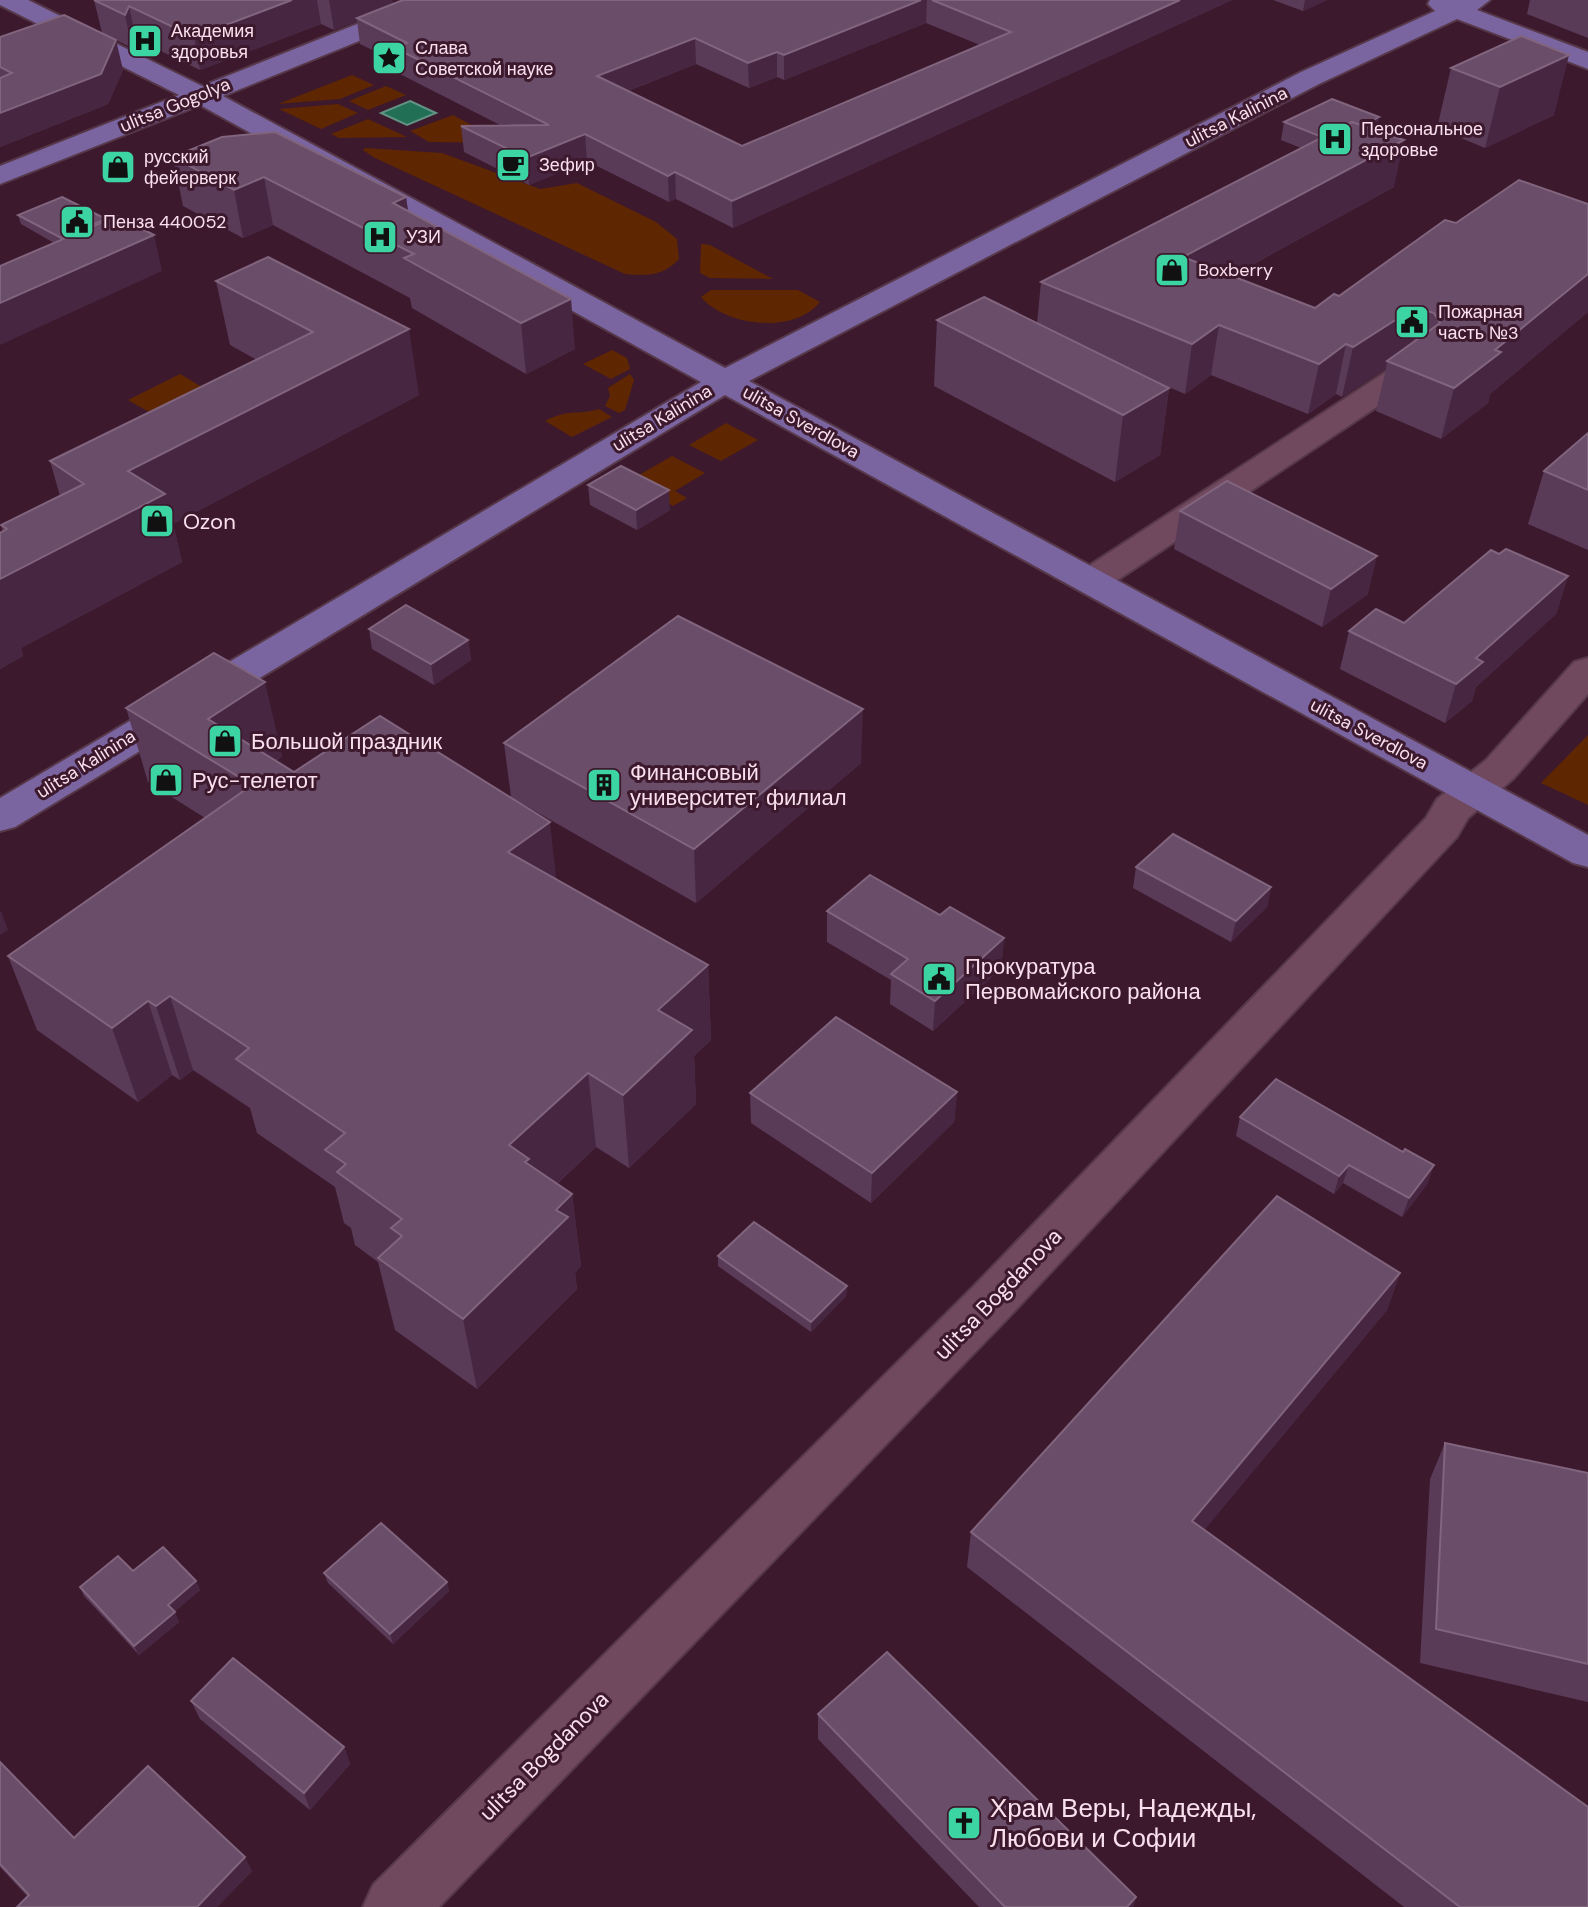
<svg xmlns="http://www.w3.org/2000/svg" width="1588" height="1907" viewBox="0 0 1588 1907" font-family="'DM Sans',sans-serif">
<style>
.green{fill:#5f2602}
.water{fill:#217056;stroke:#629283;stroke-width:2}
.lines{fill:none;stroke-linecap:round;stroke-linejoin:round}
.minor-casing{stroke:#563849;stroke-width:4}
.major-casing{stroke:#563849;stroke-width:4}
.minor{fill:#71495e;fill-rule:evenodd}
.major{fill:#7a65a0;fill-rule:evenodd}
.wall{fill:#593b58;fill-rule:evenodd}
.shaded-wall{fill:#472641}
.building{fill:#6a4d68;stroke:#81647d;stroke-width:2}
.labels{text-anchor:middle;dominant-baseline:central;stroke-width:6;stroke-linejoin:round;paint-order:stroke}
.far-poi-label{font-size:18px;fill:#f9e0ec;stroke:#3d192e;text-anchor:start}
.far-street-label{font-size:18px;fill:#f9e0ec;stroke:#3d192e}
.poi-label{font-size:22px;fill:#f9e0ec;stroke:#3d192e;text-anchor:start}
.street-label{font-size:22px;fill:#f9e0ec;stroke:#3d192e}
.near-poi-label{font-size:26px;fill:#f9e0ec;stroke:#3d192e;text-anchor:start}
</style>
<rect width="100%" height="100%" fill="#3d192e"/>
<g class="green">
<polygon points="352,75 374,85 340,99 278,104"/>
<polygon points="386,86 406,95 368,110 349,101"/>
<polygon points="338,104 358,113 321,129 279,109"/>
<polygon points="453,115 505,143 429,142 410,131"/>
<polygon points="368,119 407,137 339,138 331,134"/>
<path d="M365 148 442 153 540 189 577 183 656 222 677 239 679 259C664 276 647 276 625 274L373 157 363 150Z"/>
<polygon points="701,244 710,245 773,279 710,278 700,273"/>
<path d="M711 290H798L820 302C795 334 726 327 701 297Z"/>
<polygon points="612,350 627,358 630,369 611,379 583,364"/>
<polygon points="180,374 219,397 168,423 128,400"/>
<polygon points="630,374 634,380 625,410 619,413 605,406 610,396 608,388"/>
<path d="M599 409 612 417 572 437 545 421C570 408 575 416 599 409Z"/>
<polygon points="726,423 758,440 721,461 689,445"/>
<polygon points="672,456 705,473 675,491 687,498 673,506 627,482"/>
<polygon points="1588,735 1588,805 1541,783"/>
</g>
<polygon class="water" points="410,101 436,113 407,125 381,113"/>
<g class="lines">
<g class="minor-casing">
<g id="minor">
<polygon points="1409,361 1420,364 1425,371 1420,378 1104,589 1091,592 1078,589 1073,581 1078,573 1398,364"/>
<polygon points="1588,658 1588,694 1514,778 1468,818 1457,837 1009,1317 439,1907 363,1907 373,1885 973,1287 1426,818 1437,799 1486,760 1574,662"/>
</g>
</g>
<g class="major-casing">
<polygon id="major" points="0,0 28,0 202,86 417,0 451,0 448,5 223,96 725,368 1301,72 1435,11 1428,4 1430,0 1490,0 1477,10 1588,52 1588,69 1457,19 1319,84 749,381 1588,835 1588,867 1573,863 725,395 15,827 0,831 0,798 701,382 200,105 0,184 0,166 179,95 0,5"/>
</g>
<use href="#minor" class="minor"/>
<use href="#major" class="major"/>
</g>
<g class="wall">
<path d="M94 0H392L393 4 403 0H1232L733 228 676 199 669 202 587 161 529 185 464 152 461 126 500 125 398 73 397 62 360 44 357 21 334 30 321 24 200 70 136 39 132 48 102 33ZM926 23 980 45 742 146 628 91 696 64 749 88 777 77 784 80Z"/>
<polygon points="1273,0 1327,0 1303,11"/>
<polygon points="1530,0 1588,0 1588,38 1527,14"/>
<polygon points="1521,36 1554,115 1485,148 1437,128 1451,68"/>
<polygon points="0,37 123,70 108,104 0,147"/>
<polygon points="1284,122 1377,130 1394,187 1232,276 1315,308 1339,296 1456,223 1588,204 1588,312 1490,394 1488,403 1441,439 1376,411 1386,369 1342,397 1336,394 1308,414 1211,375 1185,394 1157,382 1169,388 1160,455 1115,482 934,386 937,320 1037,323 1041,282 1301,148 1281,140"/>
<polygon points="173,157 406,197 408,212 575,349 526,374 412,308 410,298 273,225 243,238 183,206"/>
<polygon points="18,215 162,271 54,243 21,224"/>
<polygon points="268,257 419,395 173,524 182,562 21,648 23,656 0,669 0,533 3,532 1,525 60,496 50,461 257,360 230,345 216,281"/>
<polygon points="1588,433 1588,550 1528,524 1544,471"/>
<polygon points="588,485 670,510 637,530 590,505"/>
<polygon points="1180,511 1368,594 1322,627 1174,549"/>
<polygon points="1499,554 1568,576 1556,614 1476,687 1472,701 1445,723 1340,669 1349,631 1404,623"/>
<polygon points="369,629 468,640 471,660 434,685 372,649"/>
<polygon points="126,708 282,756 276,761 294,772 511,797 504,743 861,763 696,903 519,802 557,880 708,965 711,1040 694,1056 696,1104 629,1168 596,1147 557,1184 572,1194 581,1266 575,1273 577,1289 477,1389 395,1330 378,1262 355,1245 351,1228 344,1223 335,1187 257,1133 250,1108 193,1070 180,1080 172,1075 138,1102 37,1030 8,956 205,818 148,782"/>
<polygon points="1136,867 1271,887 1267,907 1231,942 1133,888"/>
<polygon points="827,911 940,915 1004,938 1001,968 933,1031 890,1004 891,980 827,942"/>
<polygon points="957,1092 954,1122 871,1203 751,1123 750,1093"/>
<polygon points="1240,1117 1428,1183 1402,1217 1343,1183 1334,1194 1236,1136"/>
<polygon points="718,1256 847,1286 846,1296 811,1332 718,1266"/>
<polygon points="1400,1273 1387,1310 1204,1530 1588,1907 1404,1907 967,1567 971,1532"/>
<polygon points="1445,1443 1588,1473 1588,1702 1420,1663 1430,1479"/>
<polygon points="133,1571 196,1581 200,1590 174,1612 179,1622 139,1655 84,1596 80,1587"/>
<polygon points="324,1573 447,1582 449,1591 393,1644 328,1583"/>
<polygon points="191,1701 344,1747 350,1764 310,1810 200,1719"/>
<polygon points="818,1714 1136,1897 1133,1907 979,1907 818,1739"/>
<polygon points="0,1762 74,1838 252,1871 217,1907 17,1907 28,1897 0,1867"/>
</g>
<g class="shaded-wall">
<polygon points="292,0 317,0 321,24 200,70 194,37"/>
<polygon points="329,0 392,0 393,6 357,18 357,21 334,30"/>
<polygon points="921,0 927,0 926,23 784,80 784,55"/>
<polygon points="1180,0 1232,0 733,228 732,201"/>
<polygon points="1305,0 1327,0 1303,11"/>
<polygon points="129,6 136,39 132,48 125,15"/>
<polygon points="695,38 696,64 599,102 597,76"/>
<polygon points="116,40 123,70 108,104 0,147 0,113"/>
<polygon points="777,52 777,77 749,88 748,63"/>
<polygon points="1569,55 1554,115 1485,148 1500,87"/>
<polygon points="1379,117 1376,135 1331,141"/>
<polygon points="585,134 587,161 529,185 526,158"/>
<polygon points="1404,140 1394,187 1176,306 1183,257"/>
<polygon points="675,172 676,199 669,202 668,176"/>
<polygon points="264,177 273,225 243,238 234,190"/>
<polygon points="406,197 413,246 393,203"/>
<polygon points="154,235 162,271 0,345 0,303"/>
<polygon points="1588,274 1588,312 1490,394 1488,403 1441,439 1454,388 1495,350"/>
<polygon points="571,299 575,349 526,374 521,323"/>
<polygon points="1421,309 1410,358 1387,361 1386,369 1342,397 1353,347 1408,312"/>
<polygon points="1219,325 1211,375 1185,394 1192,344"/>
<polygon points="409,329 419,395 173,524 182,562 21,648 23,656 0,669 0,579 128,471"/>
<polygon points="1346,344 1336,394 1308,414 1319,364"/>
<polygon points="1169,388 1160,455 1115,482 1123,415"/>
<polygon points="669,490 670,510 637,530 636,510"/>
<polygon points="1377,556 1368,594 1322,627 1331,589"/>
<polygon points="1568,576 1556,614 1476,687 1472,701 1445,723 1456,684 1476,658"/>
<polygon points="468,640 471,660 434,685 431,664"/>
<polygon points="265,682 282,756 245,781 208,719"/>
<polygon points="863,709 861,763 696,903 694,849"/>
<polygon points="550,822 558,896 508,852"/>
<polygon points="1271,887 1267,907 1231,942 1236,921"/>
<polygon points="1,911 8,930 0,935 0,912"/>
<polygon points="1004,938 1001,968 933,1031 935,1001"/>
<polygon points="708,965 711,1040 694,1056 696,1104 629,1168 623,1095 658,1010"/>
<polygon points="170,996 193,1070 180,1080 156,1006"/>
<polygon points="148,1001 172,1075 138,1102 112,1028"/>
<polygon points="588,1073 596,1147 535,1204 509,1145"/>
<polygon points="957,1092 954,1122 871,1203 872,1173"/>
<polygon points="1349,1165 1343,1183 1334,1194 1339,1176"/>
<polygon points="1434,1165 1428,1183 1402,1217 1409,1198"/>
<polygon points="572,1194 581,1266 575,1273 577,1289 477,1389 463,1319 556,1210"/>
<polygon points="1400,1273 1387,1310 1182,1557 1192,1521"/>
<polygon points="847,1286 846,1296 811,1332 811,1322"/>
<polygon points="196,1581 200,1590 172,1614 168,1605"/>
<polygon points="447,1582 449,1591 393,1644 390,1634"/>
<polygon points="175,1612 179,1622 139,1655 134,1646"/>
<polygon points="344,1747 350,1764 310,1810 304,1793"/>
<polygon points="245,1857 252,1871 217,1907 197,1907"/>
<polygon points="1136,1897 1133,1907 1127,1907"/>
</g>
<g class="building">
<polygon points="94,0 292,0 194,37 129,6 125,15"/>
<polygon points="403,0 921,0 784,55 777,52 748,63 695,38 597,76 742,146 1011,32 932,0 1180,0 732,201 675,172 668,176 585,134 526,158 461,126 549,125 395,48 407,43 357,18"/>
<polygon points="64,15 116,40 101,74 0,113 0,78 12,73 0,67 0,37"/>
<polygon points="1521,36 1569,55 1500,87 1451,68"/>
<polygon points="1332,99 1379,117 1363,126 1352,122 1322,137 1284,122"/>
<polygon points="1352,122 1404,140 1183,257 1315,308 1334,294 1339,296 1445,220 1456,223 1519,180 1588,204 1588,274 1495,350 1501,352 1454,388 1387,361 1440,323 1434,313 1421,309 1408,312 1353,347 1346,344 1319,364 1219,325 1192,344 1041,282"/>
<polygon points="275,132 406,197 393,203 571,299 521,323 404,258 414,254 264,177 234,190 173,157 222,137"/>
<polygon points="62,197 106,219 61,238 18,215"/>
<polygon points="117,216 154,235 0,303 0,266"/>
<polygon points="268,257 409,329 128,471 165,494 0,579 0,533 7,529 1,525 84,484 50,461 313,332 216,281"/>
<polygon points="984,297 1169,388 1123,415 937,320"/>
<polygon points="1588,433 1588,490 1544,471"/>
<polygon points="621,466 669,490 636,510 588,485"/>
<polygon points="1227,481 1377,556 1331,589 1180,511"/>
<polygon points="1506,549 1568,576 1476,658 1483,662 1456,684 1349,631 1376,609 1404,623 1491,550 1499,554"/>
<polygon points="406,605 468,640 431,664 369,629"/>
<polygon points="678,616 863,709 694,849 504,743"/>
<polygon points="214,653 265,682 208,719 294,772 380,716 550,822 508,852 708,965 658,1010 692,1030 623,1095 588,1073 509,1145 529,1159 525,1162 572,1194 556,1210 568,1217 463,1319 378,1258 402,1236 391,1228 402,1219 337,1172 346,1164 325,1150 345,1133 236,1059 249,1048 170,996 156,1006 148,1001 112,1028 8,956 252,785 126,708"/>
<polygon points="1173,834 1271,887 1236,921 1136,867"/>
<polygon points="870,875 940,915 950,907 1004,938 935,1001 891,974 908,959 827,911"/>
<polygon points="836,1017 957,1092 872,1173 750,1093"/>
<polygon points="1276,1079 1403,1152 1405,1149 1434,1165 1409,1198 1349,1165 1339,1176 1240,1117"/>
<polygon points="1277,1196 1400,1273 1192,1521 1588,1807 1588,1907 1460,1907 971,1532"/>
<polygon points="754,1222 847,1286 811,1322 718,1256"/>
<polygon points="1445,1443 1588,1473 1588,1664 1436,1629"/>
<polygon points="381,1523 447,1582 390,1634 324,1573"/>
<polygon points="163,1547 196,1581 168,1605 175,1612 134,1646 80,1587 118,1556 133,1571"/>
<polygon points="887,1652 1136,1897 1127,1907 1005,1907 818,1714"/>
<polygon points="233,1658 344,1747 304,1793 191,1701"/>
<polygon points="0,1762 74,1838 148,1766 245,1857 197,1907 17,1907 29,1895 0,1864"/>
</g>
<defs>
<g id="hospital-square" transform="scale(1.8)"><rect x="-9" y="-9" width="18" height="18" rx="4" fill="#3dd4a3" stroke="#3d192e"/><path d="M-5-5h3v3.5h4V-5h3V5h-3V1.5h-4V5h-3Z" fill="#111"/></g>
<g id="sight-square" transform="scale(1.8)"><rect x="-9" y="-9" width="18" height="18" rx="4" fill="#3dd4a3" stroke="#3d192e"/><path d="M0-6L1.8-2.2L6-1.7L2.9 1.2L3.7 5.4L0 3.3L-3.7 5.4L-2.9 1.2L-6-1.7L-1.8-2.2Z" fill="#111"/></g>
<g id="cafe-square" transform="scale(1.8)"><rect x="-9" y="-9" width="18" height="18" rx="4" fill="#3dd4a3" stroke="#3d192e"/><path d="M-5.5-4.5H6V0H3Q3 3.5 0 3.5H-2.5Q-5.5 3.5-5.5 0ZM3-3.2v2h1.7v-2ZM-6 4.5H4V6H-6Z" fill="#111"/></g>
<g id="shop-square" transform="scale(1.8)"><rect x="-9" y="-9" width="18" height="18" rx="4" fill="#3dd4a3" stroke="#3d192e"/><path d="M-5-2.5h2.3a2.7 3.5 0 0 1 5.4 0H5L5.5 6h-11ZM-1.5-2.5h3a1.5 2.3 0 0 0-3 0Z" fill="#111"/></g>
<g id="civic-square" transform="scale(1.8)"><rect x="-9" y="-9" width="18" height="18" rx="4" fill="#3dd4a3" stroke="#3d192e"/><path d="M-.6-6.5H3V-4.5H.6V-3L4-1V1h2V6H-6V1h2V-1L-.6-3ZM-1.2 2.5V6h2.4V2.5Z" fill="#111"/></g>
<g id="building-square" transform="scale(1.8)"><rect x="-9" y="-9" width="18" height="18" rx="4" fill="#3dd4a3" stroke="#3d192e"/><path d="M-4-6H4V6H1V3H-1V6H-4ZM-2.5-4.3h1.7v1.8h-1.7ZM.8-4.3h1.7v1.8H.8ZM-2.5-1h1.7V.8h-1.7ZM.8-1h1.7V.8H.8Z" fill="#111"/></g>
<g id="church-square" transform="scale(1.8)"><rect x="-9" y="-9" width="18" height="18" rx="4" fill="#3dd4a3" stroke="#3d192e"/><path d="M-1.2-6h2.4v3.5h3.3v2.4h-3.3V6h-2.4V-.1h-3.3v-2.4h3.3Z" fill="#111"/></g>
</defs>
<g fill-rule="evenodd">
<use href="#hospital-square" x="145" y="41"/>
<use href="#sight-square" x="389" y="58"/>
<use href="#hospital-square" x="1335" y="139"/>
<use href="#cafe-square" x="513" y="165"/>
<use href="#shop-square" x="118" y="167"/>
<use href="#civic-square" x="77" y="222"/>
<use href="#hospital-square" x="380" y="237"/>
<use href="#shop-square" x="1172" y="270"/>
<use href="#civic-square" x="1412" y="322"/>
<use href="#shop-square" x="157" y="521"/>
<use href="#shop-square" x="225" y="741"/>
<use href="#shop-square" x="166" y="780"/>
<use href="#building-square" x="604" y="785"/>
<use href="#civic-square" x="939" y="979"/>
<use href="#church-square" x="964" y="1823"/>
</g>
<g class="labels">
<g class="far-poi-label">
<text x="171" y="31">Академия<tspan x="171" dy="21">здоровья</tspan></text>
<text x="415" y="48">Слава<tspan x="415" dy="21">Советской науке</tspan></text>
<text x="1361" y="129">Персональное<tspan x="1361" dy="21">здоровье</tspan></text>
<text x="144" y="157">русский<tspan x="144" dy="21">фейерверк</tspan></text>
<text x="539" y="165">Зефир</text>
<text x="103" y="222">Пенза 440052</text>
<text x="406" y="237">УЗИ</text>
<text x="1198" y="270">Boxberry</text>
<text x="1438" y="312">Пожарная<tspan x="1438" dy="21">часть №3</tspan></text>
</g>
<g class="far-street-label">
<text transform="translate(175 105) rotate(-22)">ulitsa Gogolya</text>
<text transform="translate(1236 117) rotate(-27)">ulitsa Kalinina</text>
<text transform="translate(662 418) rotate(-31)">ulitsa Kalinina</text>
<text transform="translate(801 422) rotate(29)">ulitsa Sverdlova</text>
<text transform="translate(1369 734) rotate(28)">ulitsa Sverdlova</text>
<text transform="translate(86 764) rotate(-32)">ulitsa Kalinina</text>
</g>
<g class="poi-label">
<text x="183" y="521">Ozon</text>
<text x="251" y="741">Большой праздник</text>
<text x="630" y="772">Финансовый<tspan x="630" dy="25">университет, филиал</tspan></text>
<text x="192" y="780">Рус-телетот</text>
<text x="965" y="966">Прокуратура<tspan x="965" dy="25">Первомайского района</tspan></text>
</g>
<g class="street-label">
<text transform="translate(998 1294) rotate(-46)">ulitsa Bogdanova</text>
<text transform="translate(544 1756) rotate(-45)">ulitsa Bogdanova</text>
</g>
<g class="near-poi-label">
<text x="990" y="1808">Храм Веры, Надежды,<tspan x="990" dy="30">Любови и Софии</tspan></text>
</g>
</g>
</svg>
